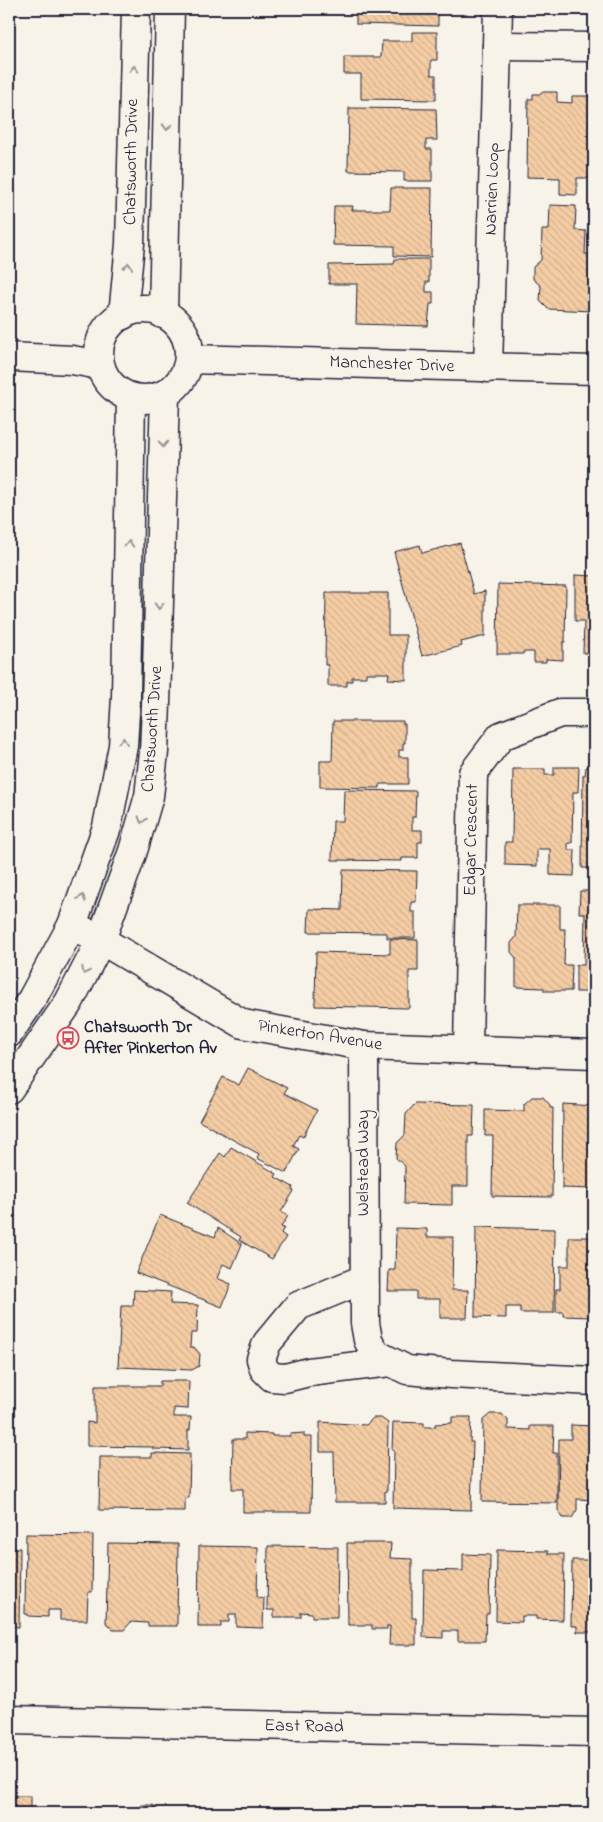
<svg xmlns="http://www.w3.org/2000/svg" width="603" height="1822" viewBox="0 0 603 1822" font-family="'Indie Flower',sans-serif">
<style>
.building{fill:url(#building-back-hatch);stroke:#22223b}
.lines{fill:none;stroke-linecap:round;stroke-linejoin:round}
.street-casing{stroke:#22223b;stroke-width:31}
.secondary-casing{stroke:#22223b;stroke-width:31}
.street{stroke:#f7f3e8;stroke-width:28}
.secondary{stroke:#f7f3e8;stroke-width:28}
.oneway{stroke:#97959a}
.labels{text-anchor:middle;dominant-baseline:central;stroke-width:4;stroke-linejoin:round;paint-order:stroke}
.street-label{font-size:18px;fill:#22223b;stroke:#f7f3e8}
.poi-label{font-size:18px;font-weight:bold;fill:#22223b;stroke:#f7f3e8;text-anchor:start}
</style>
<defs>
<pattern id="building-back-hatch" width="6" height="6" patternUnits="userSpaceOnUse" patternTransform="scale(1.25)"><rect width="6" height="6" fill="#f5cda4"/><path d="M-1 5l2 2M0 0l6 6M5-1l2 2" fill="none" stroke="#d2b08e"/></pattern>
</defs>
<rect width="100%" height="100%" fill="#f7f3e8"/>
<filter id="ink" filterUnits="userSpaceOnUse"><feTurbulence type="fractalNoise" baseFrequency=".02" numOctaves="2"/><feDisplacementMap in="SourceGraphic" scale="10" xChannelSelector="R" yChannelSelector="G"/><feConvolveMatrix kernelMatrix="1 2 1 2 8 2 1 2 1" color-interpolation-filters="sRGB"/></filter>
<g filter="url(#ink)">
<g class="building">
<polygon points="356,9 438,9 438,26 356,24"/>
<polygon points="412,32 437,32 437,60 431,60 431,75 436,75 436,100 361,99 361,74 344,74 344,57 381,57 382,41 412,41"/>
<polygon points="541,92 557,92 557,102 572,103 572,96 594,96 594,178 577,178 577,195 560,194 560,178 527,177 528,99 533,99 533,94 541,94"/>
<polygon points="349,108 436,109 437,140 426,140 426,149 432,149 432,181 404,181 404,172 348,171"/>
<polygon points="391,188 432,188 431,257 394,256 394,246 333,245 334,206 353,206 352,210 390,210"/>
<polygon points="550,205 576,206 575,230 586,231 585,254 590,254 589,291 592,291 592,311 548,309 540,301 541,286 533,279 533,267 541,260 542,230 549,230"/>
<polygon points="395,259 429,259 429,282 426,282 426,292 433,292 433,304 430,304 428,326 356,324 357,284 329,284 329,265 394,264"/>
<polygon points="460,543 474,594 485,591 485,636 461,642 462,646 422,656 394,552 420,545 422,553"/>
<polygon points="575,575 594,576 594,653 583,653 584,621 575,621"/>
<polygon points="498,584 566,586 565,642 563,642 563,660 546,659 546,662 534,662 534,652 523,652 523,654 497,654"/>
<polygon points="326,593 388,593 388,635 406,635 406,680 388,679 389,673 366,673 366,677 352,677 352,681 347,681 347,686 328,686 328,665 325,665"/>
<polygon points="333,721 403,721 403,724 405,724 405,743 403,743 403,750 399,750 399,757 408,757 408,784 380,784 380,788 320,787 320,761 332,761"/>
<polygon points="554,767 579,767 578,792 573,792 572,843 568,843 568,850 575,850 574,876 550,875 550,849 537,849 537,866 505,865 505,842 512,842 513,769 545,769 545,775 554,775"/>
<polygon points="586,767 594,767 594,868 582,868 583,775 585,775"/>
<polygon points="344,790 416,791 415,817 412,817 412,830 422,830 422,842 418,842 418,858 402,858 402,861 332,860 333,821 343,821"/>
<polygon points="343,870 417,871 416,902 411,902 411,912 415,912 415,938 387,938 387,933 308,932 309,909 342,910"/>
<polygon points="580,891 594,891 594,992 576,992 576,965 584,965 585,913 579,913"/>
<polygon points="517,905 560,905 560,929 565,929 564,965 572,965 571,991 544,991 544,988 516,987 516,958 511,952 511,943 516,937"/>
<polygon points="390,939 418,940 418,971 409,971 409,1008 315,1006 316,952 390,954"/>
<polygon points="248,1068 287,1088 284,1093 317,1110 303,1137 299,1135 293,1146 299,1149 286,1173 257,1158 259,1154 199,1121 223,1077 239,1085"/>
<polygon points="532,1097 543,1097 550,1105 550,1108 553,1108 552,1197 492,1196 493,1136 485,1136 485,1110 524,1111 524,1104"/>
<polygon points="415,1104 474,1105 473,1136 468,1136 468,1186 452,1186 452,1205 404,1204 405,1166 396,1158 397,1143 405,1135 406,1114"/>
<polygon points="563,1104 594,1106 594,1189 562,1188"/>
<polygon points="231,1147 277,1174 275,1177 293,1187 292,1190 294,1191 281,1212 288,1216 281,1227 284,1228 281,1233 286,1237 272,1259 239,1240 241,1237 187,1203 220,1153 225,1157"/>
<polygon points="160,1215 215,1237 218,1228 242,1244 232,1268 223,1264 217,1278 231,1284 222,1307 136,1273"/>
<polygon points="476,1227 555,1229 554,1313 520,1313 520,1307 506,1307 506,1318 475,1317"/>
<polygon points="396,1228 427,1229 427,1237 453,1237 452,1290 468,1290 467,1318 440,1318 440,1299 416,1299 416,1291 388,1291 389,1270 395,1270"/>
<polygon points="569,1237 594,1237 594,1310 590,1310 590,1317 563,1316 563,1312 556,1312 556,1289 560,1289 560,1266 569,1266"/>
<polygon points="134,1290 171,1292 170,1304 198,1305 197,1333 191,1333 190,1347 194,1347 200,1354 199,1366 192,1370 118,1367 121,1306 133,1306"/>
<polygon points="160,1381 189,1381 188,1409 174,1408 174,1417 191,1417 190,1430 188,1430 188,1450 153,1449 153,1447 87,1446 87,1422 95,1423 95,1386 160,1386"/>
<polygon points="490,1414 502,1414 508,1420 508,1429 530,1430 530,1426 554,1426 553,1453 557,1453 557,1503 482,1502 483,1420"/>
<polygon points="452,1417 471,1417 470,1442 473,1442 471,1510 393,1508 394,1450 392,1450 393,1422 424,1423 424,1427 435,1427 435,1424 452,1423"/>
<polygon points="373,1418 381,1418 388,1423 387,1491 385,1491 385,1502 335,1502 334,1452 320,1452 320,1422 366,1425"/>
<polygon points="571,1425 594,1426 594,1500 577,1499 577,1510 572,1518 563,1518 558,1510 559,1439 571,1439"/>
<polygon points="245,1433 272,1434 272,1436 290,1436 290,1434 304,1433 304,1437 312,1437 311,1512 243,1512 243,1489 232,1489 233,1439 245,1439"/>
<polygon points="152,1453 190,1454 189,1498 185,1498 185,1511 99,1510 100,1457 152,1457"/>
<polygon points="26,1534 93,1535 92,1592 88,1592 87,1620 60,1620 60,1610 48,1610 48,1617 28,1616 28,1614 25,1614"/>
<polygon points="108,1543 178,1544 177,1626 148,1626 148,1623 131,1622 124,1630 113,1630 106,1623"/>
<polygon points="347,1543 391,1543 390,1558 412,1559 412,1618 416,1618 416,1645 389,1645 390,1626 387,1626 387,1629 372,1629 372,1625 348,1625"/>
<polygon points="199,1546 258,1547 257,1597 264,1598 263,1628 236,1627 236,1614 229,1614 229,1622 221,1622 221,1627 198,1627"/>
<polygon points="268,1546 338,1547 337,1617 312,1617 312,1613 301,1612 301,1617 274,1617 274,1610 267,1610"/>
<polygon points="9,1548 20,1548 19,1627 9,1626"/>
<polygon points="497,1550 548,1551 548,1554 564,1554 563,1620 536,1619 536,1616 522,1616 522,1622 496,1621"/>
<polygon points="463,1554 490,1555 489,1614 486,1614 485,1641 458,1641 458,1631 443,1631 443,1638 423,1637 424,1570 463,1571"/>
<polygon points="572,1560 594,1560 594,1632 577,1632 577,1626 571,1626"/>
<rect x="9" y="1796" width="22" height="17"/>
<polygon points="142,1805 153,1805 162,1813 133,1813"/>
<polygon points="273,1808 277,1813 257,1813 262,1809"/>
<polygon points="95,1809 120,1810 120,1813 95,1813"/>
<polygon points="305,1810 316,1810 319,1813 301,1813"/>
</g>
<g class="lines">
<g class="street-casing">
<g id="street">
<polyline points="497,46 594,47"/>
<polyline points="9,357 72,360 100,365"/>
<polyline points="189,359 594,370"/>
<polyline points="488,368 498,9"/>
<polyline points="72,925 101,940 243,1024 364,1046 594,1054"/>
<polyline points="364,1046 365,1323 368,1340 376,1354 407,1370 451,1374 594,1381"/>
<polyline points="468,1050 473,773 501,736 560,713 594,713"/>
<polyline points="364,1279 298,1306 267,1343 261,1359 264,1369 272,1377 285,1378 309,1372 390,1362"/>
</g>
</g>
<g class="secondary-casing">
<g id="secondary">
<circle cx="144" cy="354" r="45"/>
<polyline points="163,314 170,9"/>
<polyline points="123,315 130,244 136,9"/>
<polyline points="9,1033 32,999 72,925 107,827 123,746 126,697 131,398"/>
<polyline points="9,1089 69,1002 101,940 133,851 149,796 154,752 156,704 165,395"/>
<polyline points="9,1720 594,1732"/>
</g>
</g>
<use href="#street" class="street"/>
<use href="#secondary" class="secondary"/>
</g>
<defs><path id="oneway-chevron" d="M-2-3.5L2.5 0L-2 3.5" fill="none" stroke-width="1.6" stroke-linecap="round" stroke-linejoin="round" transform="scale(1.25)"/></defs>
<g class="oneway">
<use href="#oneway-chevron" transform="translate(134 69) rotate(-89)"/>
<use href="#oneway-chevron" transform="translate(167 127) rotate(91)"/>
<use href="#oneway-chevron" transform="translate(128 266) rotate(-85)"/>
<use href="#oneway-chevron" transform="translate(163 444) rotate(92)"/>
<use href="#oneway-chevron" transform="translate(129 544) rotate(-89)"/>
<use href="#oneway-chevron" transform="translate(159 606) rotate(92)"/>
<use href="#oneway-chevron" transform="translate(123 741) rotate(-84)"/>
<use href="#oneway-chevron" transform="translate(142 820) rotate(106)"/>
<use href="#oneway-chevron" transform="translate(82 898) rotate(-70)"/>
<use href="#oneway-chevron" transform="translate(85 971) rotate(117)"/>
</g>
</g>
<defs>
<g id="bus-ring" transform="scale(1.125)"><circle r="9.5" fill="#f7f3e8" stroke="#d1495b" stroke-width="1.5"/><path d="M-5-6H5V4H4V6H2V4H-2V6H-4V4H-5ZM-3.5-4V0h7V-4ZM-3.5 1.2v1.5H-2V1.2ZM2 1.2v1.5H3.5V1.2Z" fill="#d1495b"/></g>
</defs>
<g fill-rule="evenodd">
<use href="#bus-ring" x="68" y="1038"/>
</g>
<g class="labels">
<g class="street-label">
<text transform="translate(132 162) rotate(-89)">Chatsworth Drive</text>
<text transform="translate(493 189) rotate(-88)">Narrien Loop</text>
<text transform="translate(392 365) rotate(2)">Manchester Drive</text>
<text transform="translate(153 729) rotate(-86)">Chatsworth Drive</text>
<text transform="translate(472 840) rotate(-89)">Edgar Crescent</text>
<text transform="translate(320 1036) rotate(9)">Pinkerton Avenue</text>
<text transform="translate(364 1163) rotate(-90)">Welstead Way</text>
<text transform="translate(304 1727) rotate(1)">East Road</text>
</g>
<g class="poi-label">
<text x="84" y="1028">Chatsworth Dr<tspan x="84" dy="21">After Pinkerton Av</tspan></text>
</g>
</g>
<rect width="603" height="1822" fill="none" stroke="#f7f3e8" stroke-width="30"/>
<rect x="15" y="15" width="573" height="1792" fill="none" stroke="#22223b" stroke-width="2" filter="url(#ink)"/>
</svg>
